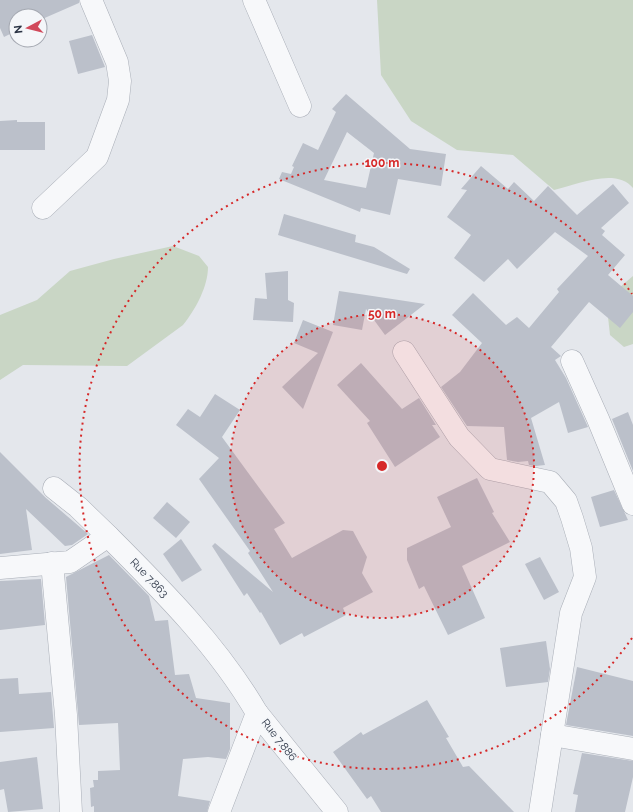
<svg xmlns="http://www.w3.org/2000/svg" width="633" height="812" viewBox="0 0 633 812" font-family="Raleway,sans-serif">
<style>
.green{fill:#c9d6c5}
.building{fill:#bbc0ca;fill-rule:evenodd}
.lines{fill:none;stroke-linecap:round;stroke-linejoin:round}
.street-casing{stroke:#a9aeb7;stroke-width:23}
.street{stroke:#f7f8fa;stroke-width:22}
.ring{fill:none;stroke:#d62828;stroke-width:2;stroke-dasharray:2 4}
.labels{text-anchor:middle;dominant-baseline:central;stroke-width:3;stroke-linejoin:round;paint-order:stroke}
.street-label{font-size:11px;fill:#2b3445;stroke:#f4f6f9}
.centre{fill:#d62828;stroke:#f4f6f9;stroke-width:2}
.ring-label{font-size:12px;text-anchor:middle;font-weight:bold;fill:#d62828;stroke:#f4f6f9;stroke-width:3;stroke-linejoin:round;paint-order:stroke}
</style>
<rect width="100%" height="100%" fill="#e4e7ec"/>
<g class="green">
<path d="M377 0H633V188C616 167 576 185 554 190L513 155 457 150 411 121 381 75Z"/>
<path d="M173 246 199 256 208 267C208 286 196 309 183 325L127 366 23 365 0 380V315L37 300 70 271 114 259Z"/>
<polygon points="633,276 633,344 624,347 610,335 606,299"/>
</g>
<g class="building">
<polygon points="0,0 79,0 79,3 40,20 40,16 16,16 16,31 4,37 0,28"/>
<polygon points="92,35 105,67 78,74 69,41"/>
<path d="M346 94 410 149 446 154 441 186 398 179 390 215 361 208 360 212 279 179 282 172 291 174 294 167 292 166 303 143 318 150 336 112 332 109ZM347 132 374 153 366 188 324 180Z"/>
<polygon points="17,120 17,122 45,122 45,150 0,150 0,121"/>
<polygon points="481,166 508,189 514,182 534,201 548,186 577,215 613,184 629,203 601,228 605,231 602,235 625,255 608,275 633,296 633,312 620,328 589,302 551,347 561,356 555,360 566,378 588,427 568,433 559,402 531,418 545,465 536,466 529,465 528,461 518,462 507,460 504,427 467,426 441,387 460,372 482,343 452,315 473,293 506,325 517,317 529,328 559,292 557,289 588,256 555,232 517,269 508,259 484,282 454,258 471,235 447,217 467,190 461,189"/>
<polygon points="284,214 356,235 355,242 374,247 410,269 407,274 278,235"/>
<polygon points="288,271 288,300 294,303 293,322 253,320 255,298 267,299 265,273"/>
<polygon points="339,291 366,295 425,304 385,335 366,309 362,330 333,325"/>
<polygon points="303,320 333,332 303,409 282,387 318,353 294,343"/>
<polygon points="361,363 402,409 419,398 436,425 432,425 440,437 395,467 367,423 370,421 337,385"/>
<polygon points="215,394 240,410 222,437 285,523 274,529 292,558 343,530 353,531 367,557 362,573 373,592 343,608 346,615 304,637 302,633 280,645 261,612 260,613 247,593 244,596 212,546 215,543 273,592 248,553 250,551 199,479 219,458 176,425 188,409 200,417"/>
<polygon points="628,412 633,425 633,471 612,419"/>
<polygon points="0,452 46,498 88,534 72,545 65,546 26,509 32,550 0,554"/>
<polygon points="477,478 494,512 492,513 510,542 462,566 485,618 448,635 424,586 419,589 407,560 407,548 451,527 437,497"/>
<polygon points="614,490 628,520 600,527 591,497"/>
<polygon points="167,502 190,522 176,538 153,518"/>
<polygon points="181,539 202,570 182,582 163,554"/>
<polygon points="109,555 149,596 155,621 168,620 175,675 189,674 196,698 230,703 230,749 226,759 208,757 183,759 178,796 210,801 207,812 94,812 94,806 91,807 90,788 94,787 93,780 98,780 98,771 120,770 118,723 79,725 66,577"/>
<polygon points="540,557 559,592 544,600 525,564"/>
<polygon points="41,579 45,625 0,630 0,581"/>
<polygon points="546,641 550,669 548,682 506,687 500,648"/>
<polygon points="577,667 633,681 633,736 566,725"/>
<polygon points="18,678 19,694 51,692 54,728 0,732 0,679"/>
<polygon points="427,700 449,737 446,738 463,767 469,766 514,812 381,812 371,796 367,799 333,752 361,732 363,735"/>
<polygon points="582,753 633,761 633,777 625,812 575,812 578,795 573,794"/>
<polygon points="37,757 43,809 8,812 4,789 0,790 0,762"/>
</g>
<g class="lines">
<g class="street-casing">
<g id="street">
<polyline points="254,0 300,106"/>
<polyline points="43,208 97,157 118,100 120,81 117,62 91,0"/>
<polyline points="404,352 459,437 490,469 550,482 566,501 572,518 581,548 585,577 571,613 540,812"/>
<polyline points="572,361 598,419 633,504"/>
<polyline points="54,488 78,507 108,536"/>
<polyline points="52,563 66,715 71,812"/>
<path d="M0 568 70 562 108 536C163 591 218 646 257 713"/>
<polyline points="552,735 633,749"/>
<polyline points="219,812 257,713 337,812"/>
</g>
</g>
<use href="#street" class="street"/>
</g>
<circle cx="382" cy="466" r="152" fill="#d62828" fill-opacity=".12"/>
<g class="ring">
<circle cx="382" cy="466" r="152"/>
<path d="M632 638A303 303 0 1 1 632 294"/>
</g>
<g class="labels">
<g class="street-label">
<text transform="translate(149 578) rotate(46)">Rue 7.863</text>
<text transform="translate(279 740) rotate(52)">Rue 7.886</text>
</g>
</g>
<circle cx="382" cy="466" r="6" class="centre"/>
<g class="ring-label">
<text x="382" y="167">100 m</text>
<text x="382" y="318">50 m</text>
</g>
<g transform="translate(28 28) rotate(263)"><circle r="19" fill="#f4f6f9" stroke="#a4a8b1"/>
<path d="M0-3L7 15L0 10L-7 15Z" fill="#d1495b"/>
<text y="-6" font-size="11" font-weight="bold" text-anchor="middle" fill="#2b3445">N</text>
</g>
</svg>
